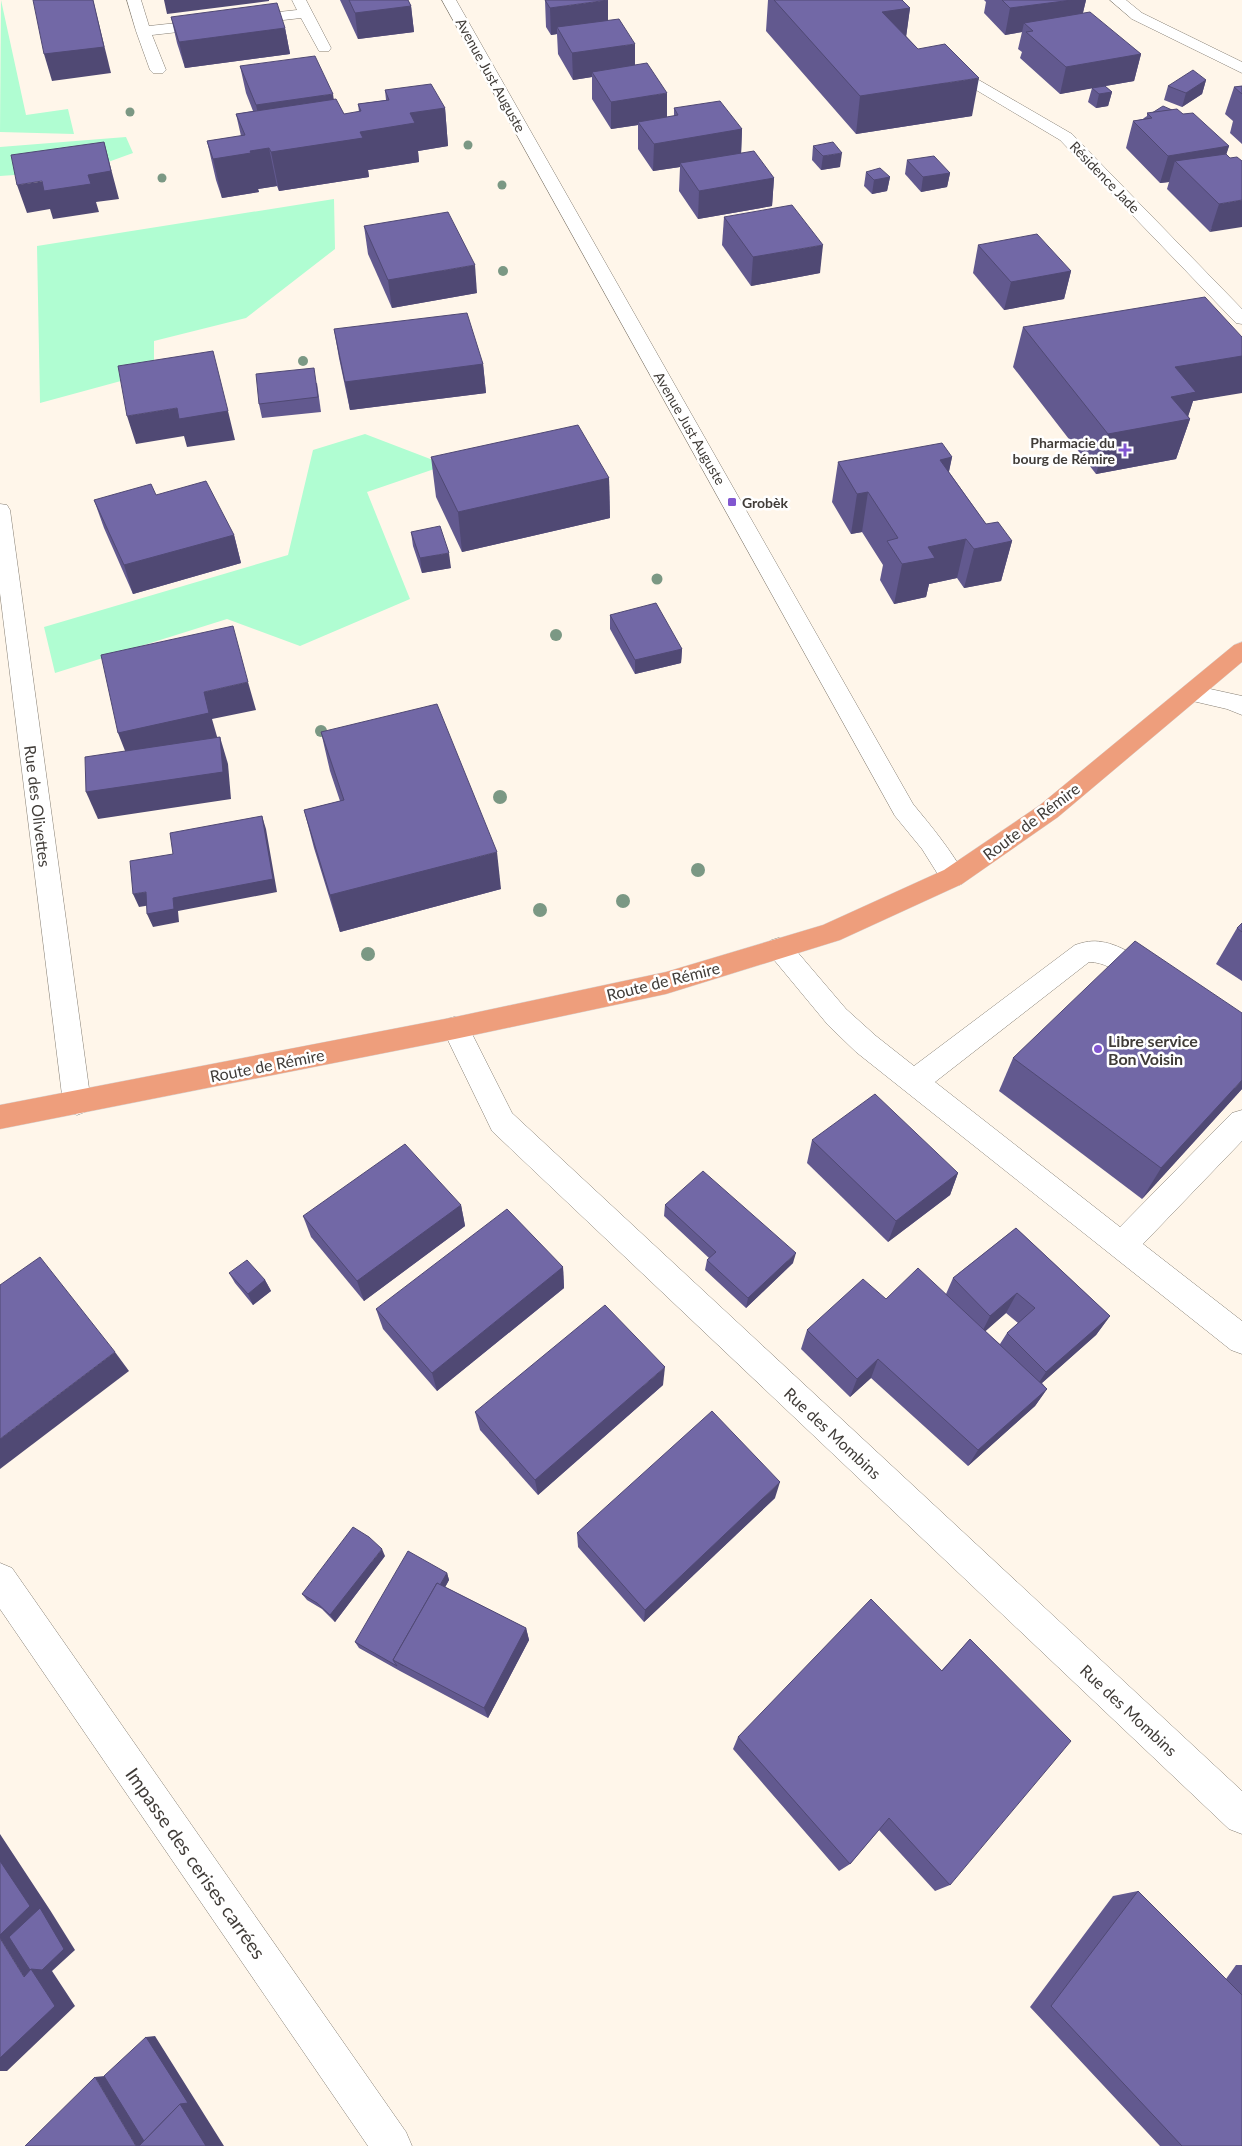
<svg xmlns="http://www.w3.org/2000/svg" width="1242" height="2146" viewBox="0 0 1242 2146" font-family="Lato,sans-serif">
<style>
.green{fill:#b0fdd2}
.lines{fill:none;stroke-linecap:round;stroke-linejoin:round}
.minor-casing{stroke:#857e73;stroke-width:1}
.major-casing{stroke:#d9d8d7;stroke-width:1}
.minor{fill:#fff;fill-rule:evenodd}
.major{fill:#ee9e7c;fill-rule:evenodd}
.tree{fill:#7b9884}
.wall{fill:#62598f;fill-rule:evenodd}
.shaded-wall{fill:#504974}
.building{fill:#7268a6;stroke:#504974}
.poi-dot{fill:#8156d0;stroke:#fff;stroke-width:2}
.labels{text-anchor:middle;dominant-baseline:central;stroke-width:5;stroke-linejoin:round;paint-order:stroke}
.far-street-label{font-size:14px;fill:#403c38;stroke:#fff}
.far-poi-label{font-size:14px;font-weight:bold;fill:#403c38;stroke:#fff;text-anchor:end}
.street-label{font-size:16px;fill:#403c38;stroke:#fff}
.poi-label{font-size:16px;font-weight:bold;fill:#403c38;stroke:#fff;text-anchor:start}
.near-street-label{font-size:19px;fill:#403c38;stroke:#fff}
</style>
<rect width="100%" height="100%" fill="#fff6ea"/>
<g class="green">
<polygon points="1,0 26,115 68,109 74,134 0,132"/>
<polygon points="126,137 133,153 86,170 0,176 0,147"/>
<polygon points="334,199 335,249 246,318 154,341 154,372 40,403 37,246"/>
<polygon points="365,434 446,465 367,492 410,599 300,646 227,619 55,673 44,627 288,555 313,450"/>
</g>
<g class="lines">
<g class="minor-casing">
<g id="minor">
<polygon points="127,0 141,0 149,26 297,10 292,0 306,0 331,48 329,51 319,51 301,18 152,35 166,70 163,73 153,73 150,70 136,31"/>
<path d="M442 0H456L913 804C932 827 951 850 966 877L962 884 953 887 944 884 922 849 895 816Z"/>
<polygon points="1110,0 1126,0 1142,13 1242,62 1242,73 1132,19"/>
<polygon points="946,61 1072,134 1242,309 1242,324 1236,323 1060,140 941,69 938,66 941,63"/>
<polygon points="0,504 7,505 10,510 91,1103 87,1111 77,1115 67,1111 63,1103 0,593"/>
<polygon points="1192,685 1242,696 1242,715 1227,709 1184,699 1181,693 1184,687"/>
<path d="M779 938 788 941 846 1009 876 1036 914 1066 1075 945C1084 942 1093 940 1102 942 1120 944 1153 964 1161 980L1157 987C1132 996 1120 962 1089 962L935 1082 1120 1227 1232 1113 1242 1110V1141L1143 1244 1242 1321V1354L1231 1350 856 1052 828 1025 770 955 766 948 770 941Z"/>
<polygon points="455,1017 465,1020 512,1113 1242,1791 1242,1834 1229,1829 492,1131 442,1028 445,1020"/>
<polygon points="0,1563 12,1568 406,2132 412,2146 368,2146 0,1609"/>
</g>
</g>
<g class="major-casing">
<polygon id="major" points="1242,642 1242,662 1058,817 962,884 840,940 666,994 455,1039 0,1129 0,1105 455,1017 666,972 823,925 944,870 1040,805 1234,645"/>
</g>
<use href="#minor" class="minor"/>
<use href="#major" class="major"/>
</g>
<g class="tree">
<circle cx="130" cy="112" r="4.5"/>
<circle cx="468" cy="145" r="4.5"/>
<circle cx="162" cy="178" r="4.5"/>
<circle cx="502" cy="185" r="4.5"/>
<circle cx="503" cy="271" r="5"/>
<circle cx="303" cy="361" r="5"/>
<circle cx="657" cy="579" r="5.5"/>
<circle cx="556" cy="635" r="6"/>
<circle cx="321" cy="731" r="6"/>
<circle cx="500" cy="797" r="7"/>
<circle cx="698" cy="870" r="7"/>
<circle cx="623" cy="901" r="7"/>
<circle cx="540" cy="910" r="7"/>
<circle cx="368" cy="954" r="7"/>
</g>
<g class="wall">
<polygon points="340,0 408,0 411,6 414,32 358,39"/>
<polygon points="545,0 608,21 667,117 674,116 674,108 742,129 741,153 774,178 772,206 698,219 679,191 680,167 653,171 638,149 638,125 611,129 592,99 592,77 573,80 558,54 557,34 551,35 546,27"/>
<polygon points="768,0 902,0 910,8 906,36 918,49 972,116 856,134 766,31"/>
<polygon points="984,0 1086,0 1083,13 1141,54 1134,81 1105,86 1112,92 1108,106 1096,108 1088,102 1092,88 1060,94 1020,58 1022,52 1018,49 1022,32 1005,35 984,13 986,2"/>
<polygon points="171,17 285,28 290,54 185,68 177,43"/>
<polygon points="240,66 334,99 344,114 359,112 358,104 386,100 385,90 445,108 448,146 418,151 419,162 368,170 369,177 279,191 277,186 258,189 259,192 222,198 216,180 207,141 241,136 236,114 253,111 246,93"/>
<polygon points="1206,80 1202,94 1182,107 1164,100 1168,86"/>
<polygon points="1242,86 1242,144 1230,133 1233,121 1225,114 1234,87"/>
<polygon points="1147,113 1183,114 1229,146 1226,154 1230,158 1242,161 1210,232 1167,189 1169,182 1160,183 1126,148 1133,121 1143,119 1144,118 1147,116"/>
<polygon points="813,146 840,167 821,170 812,160"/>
<polygon points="907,160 950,173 947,187 921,192 905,174"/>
<polygon points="866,172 890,177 887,191 872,194 864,186"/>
<polygon points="724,217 820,273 751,286 722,245"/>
<polygon points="364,226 477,293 392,308 368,254"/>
<polygon points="978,245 1071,271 1064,299 1004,310 973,273"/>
<polygon points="1023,327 1242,337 1242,392 1193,401 1188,416 1190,419 1176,459 1096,474 1013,367"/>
<polygon points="334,329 483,364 486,393 350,410 339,358"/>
<polygon points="317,383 321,412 262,418 259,404"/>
<polygon points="431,457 609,478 610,518 462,552 436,497"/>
<polygon points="952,457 949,472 986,524 1012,541 1001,581 964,588 957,578 929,584 926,597 894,604 880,580 883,565 862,532 851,534 832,502 838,462"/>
<polygon points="156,495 234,535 241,563 133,594 104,528 94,500"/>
<polygon points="411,532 451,568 422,573 413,546"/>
<polygon points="610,615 682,649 681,663 635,674 610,629"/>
<polygon points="321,732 501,889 340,932 314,848 304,810 340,801 330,771"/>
<polygon points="1242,923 1242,981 1216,964 1237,928"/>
<polygon points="1013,1058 1242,1089 1142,1199 999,1091"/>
<polygon points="812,1140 958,1173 950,1195 888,1242 807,1163"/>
<polygon points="461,1205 465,1226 364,1301 311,1237 303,1216"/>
<polygon points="665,1205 793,1263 746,1308 705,1270 707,1260 709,1258 664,1216"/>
<path d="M1016 1228 1110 1316 1096 1335 1042 1383 1047 1389 1035 1406 968 1466 871 1378 850 1397 801 1349 807 1330 886 1299 946 1294 953 1278ZM1006 1313 1018 1323 1007 1333 1000 1344 985 1331Z"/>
<polygon points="563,1267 564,1288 437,1391 383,1329 376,1309"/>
<polygon points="229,1273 265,1280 271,1291 253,1305 235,1283"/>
<polygon points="663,1385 538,1495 480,1430 475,1412"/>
<polygon points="775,1498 644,1622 578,1547 577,1533"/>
<polygon points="385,1556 335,1622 322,1609 307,1600 302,1594"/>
<polygon points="447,1573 449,1580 445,1587 526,1628 529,1640 488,1718 400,1671 359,1648 355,1642"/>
<polygon points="970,1639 950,1885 935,1891 879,1830 850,1864 839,1871 733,1749 738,1737 942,1670"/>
<polygon points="1138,1891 1226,1979 1236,1965 1242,1965 1242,2146 1160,2146 1030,2007 1113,1896"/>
</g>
<g class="shaded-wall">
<polygon points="93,0 111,73 52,81 44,54"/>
<polygon points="164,0 269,0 269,1 167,14"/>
<polygon points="608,0 608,27 557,27 557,34 551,35 550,8"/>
<polygon points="1072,0 1086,0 1080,24 1024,23 1022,32 1005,35 1010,8"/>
<polygon points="411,6 414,32 358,39 355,13"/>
<polygon points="910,8 905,45 882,12"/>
<polygon points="285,28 290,54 185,68 179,42"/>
<polygon points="635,44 635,71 592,72 592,77 573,80 572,53"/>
<polygon points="1141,54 1134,81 1060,94 1066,67"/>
<polygon points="979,78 972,116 856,134 860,96"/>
<polygon points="1206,80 1202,94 1182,107 1186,93"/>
<polygon points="1112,92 1108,106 1096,108 1099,94"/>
<polygon points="667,93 667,121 638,122 638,125 611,129 611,102"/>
<polygon points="333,94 337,121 262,133 256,105"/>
<polygon points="445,108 448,146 418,151 419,162 368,170 369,177 279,191 271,152 360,132 410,113"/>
<polygon points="742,129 741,157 680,163 680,167 653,171 654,144"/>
<polygon points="104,142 119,199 96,202 99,212 53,219 50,209 27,213 17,185 88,175"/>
<polygon points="1229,146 1220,174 1175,161 1169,182 1160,183 1168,156"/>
<polygon points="269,148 277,186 258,189 259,192 222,198 213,159 250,151"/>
<polygon points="842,153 840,167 821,170 823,156"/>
<polygon points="950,173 947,187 921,192 923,177"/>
<polygon points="890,177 887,191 872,194 874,180"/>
<polygon points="774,178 772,206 698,219 699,191"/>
<polygon points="1242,200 1242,227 1210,232 1219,204"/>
<polygon points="823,245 820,273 751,286 753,257"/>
<polygon points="475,265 477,293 392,308 388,280"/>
<polygon points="1071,271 1064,299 1004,310 1011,282"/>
<polygon points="1242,356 1242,393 1193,401 1187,420 1190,419 1176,459 1096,474 1108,434 1175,367"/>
<polygon points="483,364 486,393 350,410 345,382"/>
<polygon points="177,408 228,411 235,440 187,447 184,436 136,444 127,416"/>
<polygon points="952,457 943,497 940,460"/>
<polygon points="609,478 610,518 462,552 458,512"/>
<polygon points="868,492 862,532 851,534 857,494"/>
<polygon points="234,535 241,563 133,594 124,565"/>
<polygon points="966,539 957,578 929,584 926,597 894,604 902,564 928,547"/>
<polygon points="1012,541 1001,581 964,588 974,549"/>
<polygon points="449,553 451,568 422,573 420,558"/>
<polygon points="682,649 681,663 635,674 635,660"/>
<polygon points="248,682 256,710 212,719 218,740 129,761 118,733 204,692"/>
<polygon points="220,737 228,764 231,799 98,819 86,792"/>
<polygon points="262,816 266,829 277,892 178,911 179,922 153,927 147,914 173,898"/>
<polygon points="497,852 501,889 340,932 330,895"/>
<polygon points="146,892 151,905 139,907 133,894"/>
<polygon points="1242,1080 1242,1089 1142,1199 1161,1168"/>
<polygon points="958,1173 950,1195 888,1242 896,1221"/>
<polygon points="461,1205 465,1226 364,1301 357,1281"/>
<polygon points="796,1253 793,1263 746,1308 748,1298"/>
<polygon points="563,1267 564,1288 437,1391 432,1373"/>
<polygon points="265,1280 271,1291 253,1305 248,1294"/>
<polygon points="1017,1293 1006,1313 980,1336 990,1316"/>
<polygon points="1110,1316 1096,1335 1034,1390 1046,1372"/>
<polygon points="115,1352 129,1371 0,1469 0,1439"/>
<polygon points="878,1359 871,1378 850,1397 857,1379"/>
<polygon points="665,1367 663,1385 538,1495 535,1480"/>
<polygon points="1047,1389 1035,1406 968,1466 978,1450"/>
<polygon points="780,1482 775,1498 644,1622 645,1610"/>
<polygon points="382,1549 385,1556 335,1622 330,1615"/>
<polygon points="447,1573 449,1580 403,1666 398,1663"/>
<polygon points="526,1628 529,1640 488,1718 484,1708"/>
<polygon points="0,1834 50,1910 75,1950 52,1971 75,2006 7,2071 0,2071 0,2058 24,1977 0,1938"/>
<polygon points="155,2036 224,2146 136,2146 95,2077 114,2075 146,2037"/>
</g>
<g class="building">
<polygon points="33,0 93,0 104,47 44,54"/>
<polygon points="349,0 408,0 411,6 355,13"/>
<polygon points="545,0 608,0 550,8"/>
<polygon points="774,0 902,0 910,8 882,12 918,49 945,44 979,78 860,96"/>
<polygon points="1002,0 1072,0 1010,8"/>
<polygon points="277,3 285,28 179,42 171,17"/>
<polygon points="1090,12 1141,54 1066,67 1026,32 1033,31 1024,23"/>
<polygon points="619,19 635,44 572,53 557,27"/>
<polygon points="315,56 333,94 256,105 240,66"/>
<polygon points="647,63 667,93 611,102 592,72"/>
<polygon points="1193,70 1206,80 1186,93 1168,86"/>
<polygon points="431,84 445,108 410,113 415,123 360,132 363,138 271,152 269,148 250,151 251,153 213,159 207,141 245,135 236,114 336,99 344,114 361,111 358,104 389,100 385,90"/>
<polygon points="1105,86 1112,92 1099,94 1092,88"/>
<polygon points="1242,86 1242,94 1234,87"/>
<polygon points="720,101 742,129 654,144 638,122 678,115 674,108"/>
<polygon points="1163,106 1172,110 1152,113"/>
<polygon points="1177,109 1183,114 1193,113 1229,146 1168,156 1133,121 1152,118 1147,113"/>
<polygon points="104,142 111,171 88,175 91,184 44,191 42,181 17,185 11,155"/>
<polygon points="833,142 842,153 823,156 813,146"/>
<polygon points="754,151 774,178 699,191 680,163"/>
<polygon points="1226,154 1230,158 1237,157 1242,161 1242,200 1219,204 1175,161"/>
<polygon points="934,156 950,173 923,177 907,160"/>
<polygon points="880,168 890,177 874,180 866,172"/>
<polygon points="792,205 823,245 753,257 724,217"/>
<polygon points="448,212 475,265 388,280 364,226"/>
<polygon points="1037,234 1071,271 1011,282 978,245"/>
<polygon points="1205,297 1242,337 1242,356 1175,367 1196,392 1171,397 1190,419 1108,434 1023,327"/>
<polygon points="467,313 483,364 345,382 334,329"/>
<polygon points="213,351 228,411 179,419 177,408 127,416 118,366"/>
<polygon points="314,368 318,397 259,404 256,374"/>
<polygon points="578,425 609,478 458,512 431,457"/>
<polygon points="942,443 952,457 940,460 986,524 998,522 1012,541 974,549 966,539 928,547 935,558 902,564 887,541 898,538 868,492 857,494 838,462"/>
<polygon points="206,481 234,535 124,565 94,500 151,484 156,495"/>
<polygon points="440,526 449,553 420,558 411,532"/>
<polygon points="656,603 682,649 635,660 610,615"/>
<polygon points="233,626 248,682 204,692 209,713 118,733 101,655"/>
<polygon points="437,704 497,852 330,895 304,810 344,800 321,732"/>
<polygon points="220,737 223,772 86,792 85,757"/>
<polygon points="262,816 273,879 173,898 174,909 147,914 146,892 133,894 130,861 173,854 170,833"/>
<polygon points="1242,923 1242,932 1237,928"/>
<polygon points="1135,941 1242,1013 1242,1080 1161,1168 1013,1058"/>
<polygon points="875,1094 958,1173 896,1221 812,1140"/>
<polygon points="405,1144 461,1205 357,1281 303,1216"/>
<polygon points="703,1171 796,1253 748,1298 707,1260 716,1252 665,1205"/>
<polygon points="507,1209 563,1267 432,1373 376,1309"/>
<polygon points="1016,1228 1110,1316 1046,1372 1007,1333 1035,1308 1017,1293 990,1316 953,1278"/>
<polygon points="40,1257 115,1352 0,1439 0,1285"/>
<polygon points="247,1260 265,1280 248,1294 229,1273"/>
<polygon points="918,1268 1047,1389 978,1450 878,1359 857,1379 807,1330 863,1279 886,1299"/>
<polygon points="605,1305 665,1367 535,1480 475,1412"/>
<polygon points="712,1411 780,1482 645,1610 577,1533"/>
<polygon points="353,1527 369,1537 382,1549 330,1615 317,1603 302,1594"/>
<polygon points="408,1551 447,1573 440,1585 437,1583 393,1660 397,1666 355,1642"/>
<polygon points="437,1583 526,1628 484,1708 393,1660"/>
<polygon points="871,1599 942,1671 970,1639 1071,1741 950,1885 889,1818 850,1864 738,1737"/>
<polygon points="0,1861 30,1906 0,1935"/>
<polygon points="1138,1891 1242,1995 1242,2146 1182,2146 1051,2006"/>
<polygon points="40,1908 64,1949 42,1970 31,1969 30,1970 9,1937"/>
<polygon points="0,1938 24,1977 31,1969 55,2006 0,2058"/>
<polygon points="146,2037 188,2103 180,2104 144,2141 104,2076"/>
<polygon points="95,2077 136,2146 25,2146"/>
<polygon points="180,2104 206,2146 139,2146"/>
</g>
<g class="poi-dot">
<path d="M1122.5 442.5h5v5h5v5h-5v5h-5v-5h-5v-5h5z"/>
<rect x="727" y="497" width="10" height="10" rx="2.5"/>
<circle cx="1098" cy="1049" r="5"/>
</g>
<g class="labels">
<g class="far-street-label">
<text transform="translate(491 75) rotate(61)">Avenue Just Auguste</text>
<text transform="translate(1105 177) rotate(46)">Résidence Jade</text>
<text transform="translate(690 428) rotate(60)">Avenue Just Auguste</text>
</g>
<g class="far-poi-label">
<text x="1115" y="442">Pharmacie du<tspan x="1115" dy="16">bourg de Rémire</tspan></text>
<text x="742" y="502" text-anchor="start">Grobèk</text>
</g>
<g class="street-label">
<text transform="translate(38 806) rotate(83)">Rue des Olivettes</text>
<text transform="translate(1031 821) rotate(-37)">Route de Rémire</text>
<text transform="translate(663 981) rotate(-14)">Route de Rémire</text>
<text transform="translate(267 1065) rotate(-11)">Route de Rémire</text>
<text transform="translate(833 1433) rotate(43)">Rue des Mombins</text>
<text transform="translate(1129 1710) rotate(43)">Rue des Mombins</text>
</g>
<g class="poi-label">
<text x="1108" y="1040">Libre service<tspan x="1108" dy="18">Bon Voisin</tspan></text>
</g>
<g class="near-street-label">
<text transform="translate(196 1863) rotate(55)">Impasse des cerises carrées</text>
</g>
</g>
</svg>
